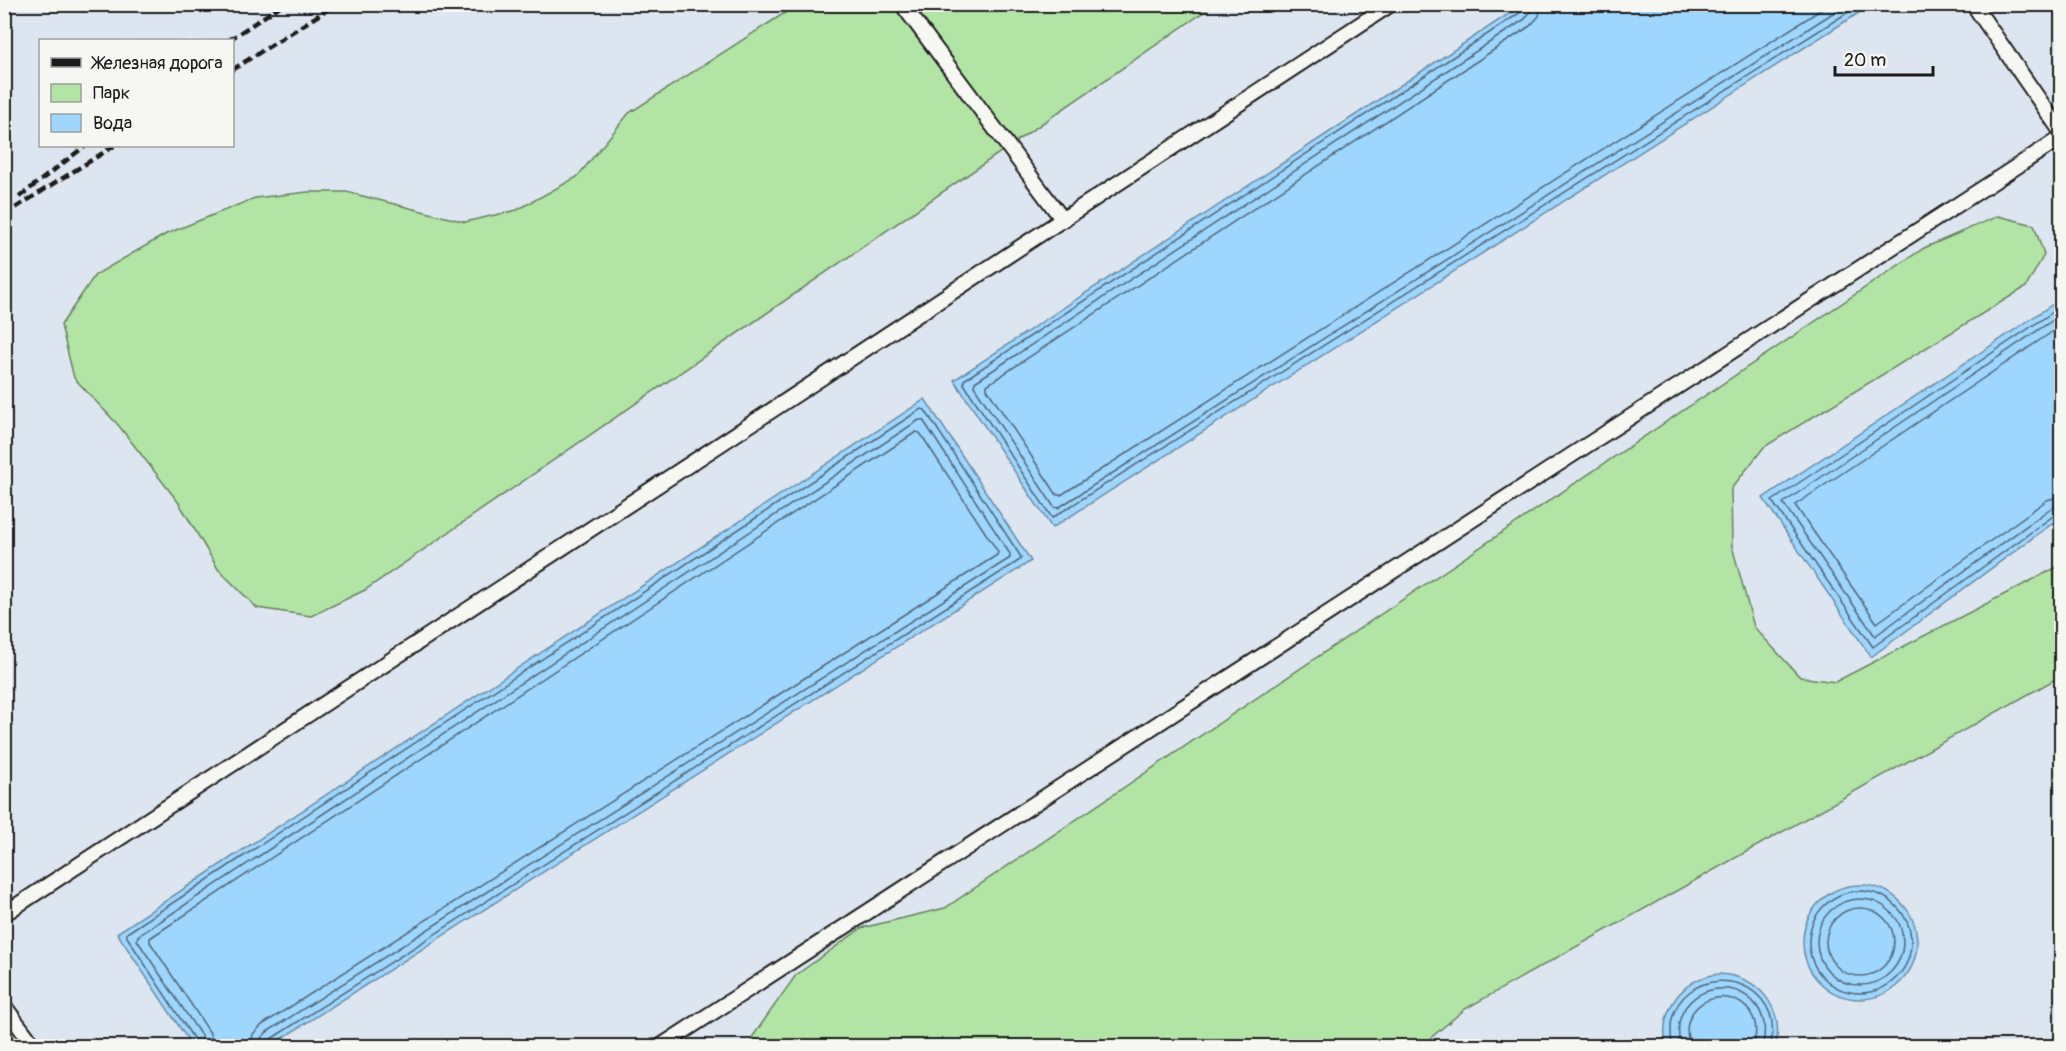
<svg xmlns="http://www.w3.org/2000/svg" width="2066" height="1051" viewBox="0 0 2066 1051" font-family="Pangolin,sans-serif">
<style>
.built{fill:#dde5f0;fill-rule:evenodd}
.green{fill:#b1e4a5;stroke:#668060;stroke-width:1.5}
.water{fill:#9ed6fe;stroke:#6a8ca4;stroke-width:1.5}
.lines{fill:none;stroke-linecap:round;stroke-linejoin:round}
.shore{stroke:#506676;stroke-width:1.5}
.service-casing{stroke:#1c1c1c;stroke-width:18}
.service{stroke:#f6f6f2;stroke-width:14}
.rail{stroke:#1c1c1c;stroke-width:4.5;stroke-dasharray:9 4.5;stroke-linecap:butt}
</style>
<rect width="100%" height="100%" fill="#f6f6f2"/>
<filter id="ink" filterUnits="userSpaceOnUse"><feTurbulence type="fractalNoise" baseFrequency=".0167" numOctaves="2"/><feDisplacementMap in="SourceGraphic" scale="12" xChannelSelector="R" yChannelSelector="G"/><feConvolveMatrix kernelMatrix="1 2 1 2 8 2 1 2 1" color-interpolation-filters="sRGB"/></filter>
<g filter="url(#ink)">
<path class="built" d="M5 5H2061V1046H5ZM40 40H232V146H40Z"/>
<g class="green">
<polygon points="797,5 1214,5 365,590 311,616 257,608 218,569 179,503 119,426 74,378 61,325 95,275 166,234 255,198 308,192 347,192 465,222 517,210 577,177 629,113"/>
<polygon points="1998,216 2034,225 2044,255 2026,287 1764,447 1731,489 1732,546 1754,627 1800,677 1835,682 2061,565 2061,676 1465,1009 1421,1046 752,1046 753,1036 796,975 862,928 945,908 1924,248"/>
</g>
<g class="water">
<polygon points="1866,5 1868,7 1052,528 954,380 1522,5"/>
<polygon points="2056,302 2062,310 2061,517 1871,657 1763,498"/>
<polygon points="925,399 1031,561 270,1046 192,1046 117,933"/>
<circle cx="1860" cy="942" r="57"/>
<path d="M1719 974C1759 976 1784 1007 1776 1046H1666C1659 1010 1682 978 1719 974Z"/>
</g>
<g class="lines">
<g class="shore">
<polyline points="1524,4 1521,12 964,380 964,384 1052,518 1861,4"/>
<polyline points="1532,4 1530,12 1525,19 975,382 974,386 1054,507 1058,508 1847,4"/>
<polyline points="1541,4 1539,16 1530,26 987,385 987,389 1057,495 1061,495 1830,4"/>
<polyline points="2062,313 2053,312 1772,501 1873,647 2056,514 2062,513"/>
<polyline points="2062,320 2053,320 1783,503 1875,636 2051,508 2062,505"/>
<polyline points="2062,329 2055,330 1795,505 1877,623 2047,500 2062,496"/>
<circle cx="1860" cy="942" r="51"/>
<circle cx="1860" cy="942" r="43"/>
<circle cx="1860" cy="942" r="34"/>
<polyline points="196,1046 195,1041 127,937 127,933 921,409 925,410 1021,557 1020,560 271,1039 267,1046"/>
<polyline points="204,1046 202,1037 137,940 138,936 919,420 923,420 1010,554 1010,558 267,1032 261,1038 260,1046"/>
<polyline points="213,1046 210,1033 150,942 150,938 916,432 920,433 998,552 997,555 262,1025 253,1034 251,1046"/>
<path d="M1672 1046C1671 1037 1670 1028 1672 1019 1684 971 1753 968 1770 1014 1774 1025 1772 1035 1771 1046"/>
<path d="M1680 1046C1679 1037 1677 1028 1680 1019 1692 979 1751 978 1763 1019 1766 1029 1764 1037 1763 1046"/>
<path d="M1689 1046C1688 1039 1686 1031 1688 1023 1697 989 1746 989 1755 1023 1757 1031 1755 1038 1754 1046"/>
</g>
<g class="service-casing">
<g id="service">
<polyline points="902,4 1063,220"/>
<polyline points="1973,4 2062,133"/>
<polyline points="4,914 1391,4"/>
<polyline points="4,1006 34,1046"/>
<polyline points="661,1046 2062,137"/>
</g>
</g>
<use href="#service" class="service"/>
<g class="rail">
<polyline points="4,8 11,4"/>
<polyline points="229,40 283,4"/>
<polyline points="232,70 336,4"/>
<polyline points="19,197 85,146"/>
<polyline points="4,215 114,146"/>
</g>
</g>
</g>
<rect width="2066" height="1051" fill="none" stroke="#f6f6f2" stroke-width="24"/>
<rect x="12" y="12" width="2042" height="1027" fill="none" stroke="#1c1c1c" stroke-width="2" filter="url(#ink)"/>
<rect x="39" y="39" width="195" height="108" fill="#f6f6f2" stroke="#9f9f9c" stroke-width="1.5"/>
<rect x="51" y="58" width="30" height="9" fill="#1c1c1c" stroke="#9f9f9c" stroke-width="1.5"/>
<text x="93" y="69" font-size="18" fill="#1c1c1c">Железная дорога</text>
<rect x="51" y="84" width="30" height="18" fill="#b1e4a5" stroke="#9f9f9c" stroke-width="1.5"/>
<text x="93" y="99" font-size="18" fill="#1c1c1c">Парк</text>
<rect x="51" y="114" width="30" height="18" fill="#9ed6fe" stroke="#9f9f9c" stroke-width="1.5"/>
<text x="93" y="129" font-size="18" fill="#1c1c1c">Вода</text>
<path d="M1835 66v9h98v-9" fill="none" stroke="#1c1c1c" stroke-width="3"/>
<text x="1844" y="66" font-size="18" fill="#1c1c1c" stroke="#f6f6f2" stroke-width="4.5" paint-order="stroke">20 m</text>
</svg>
